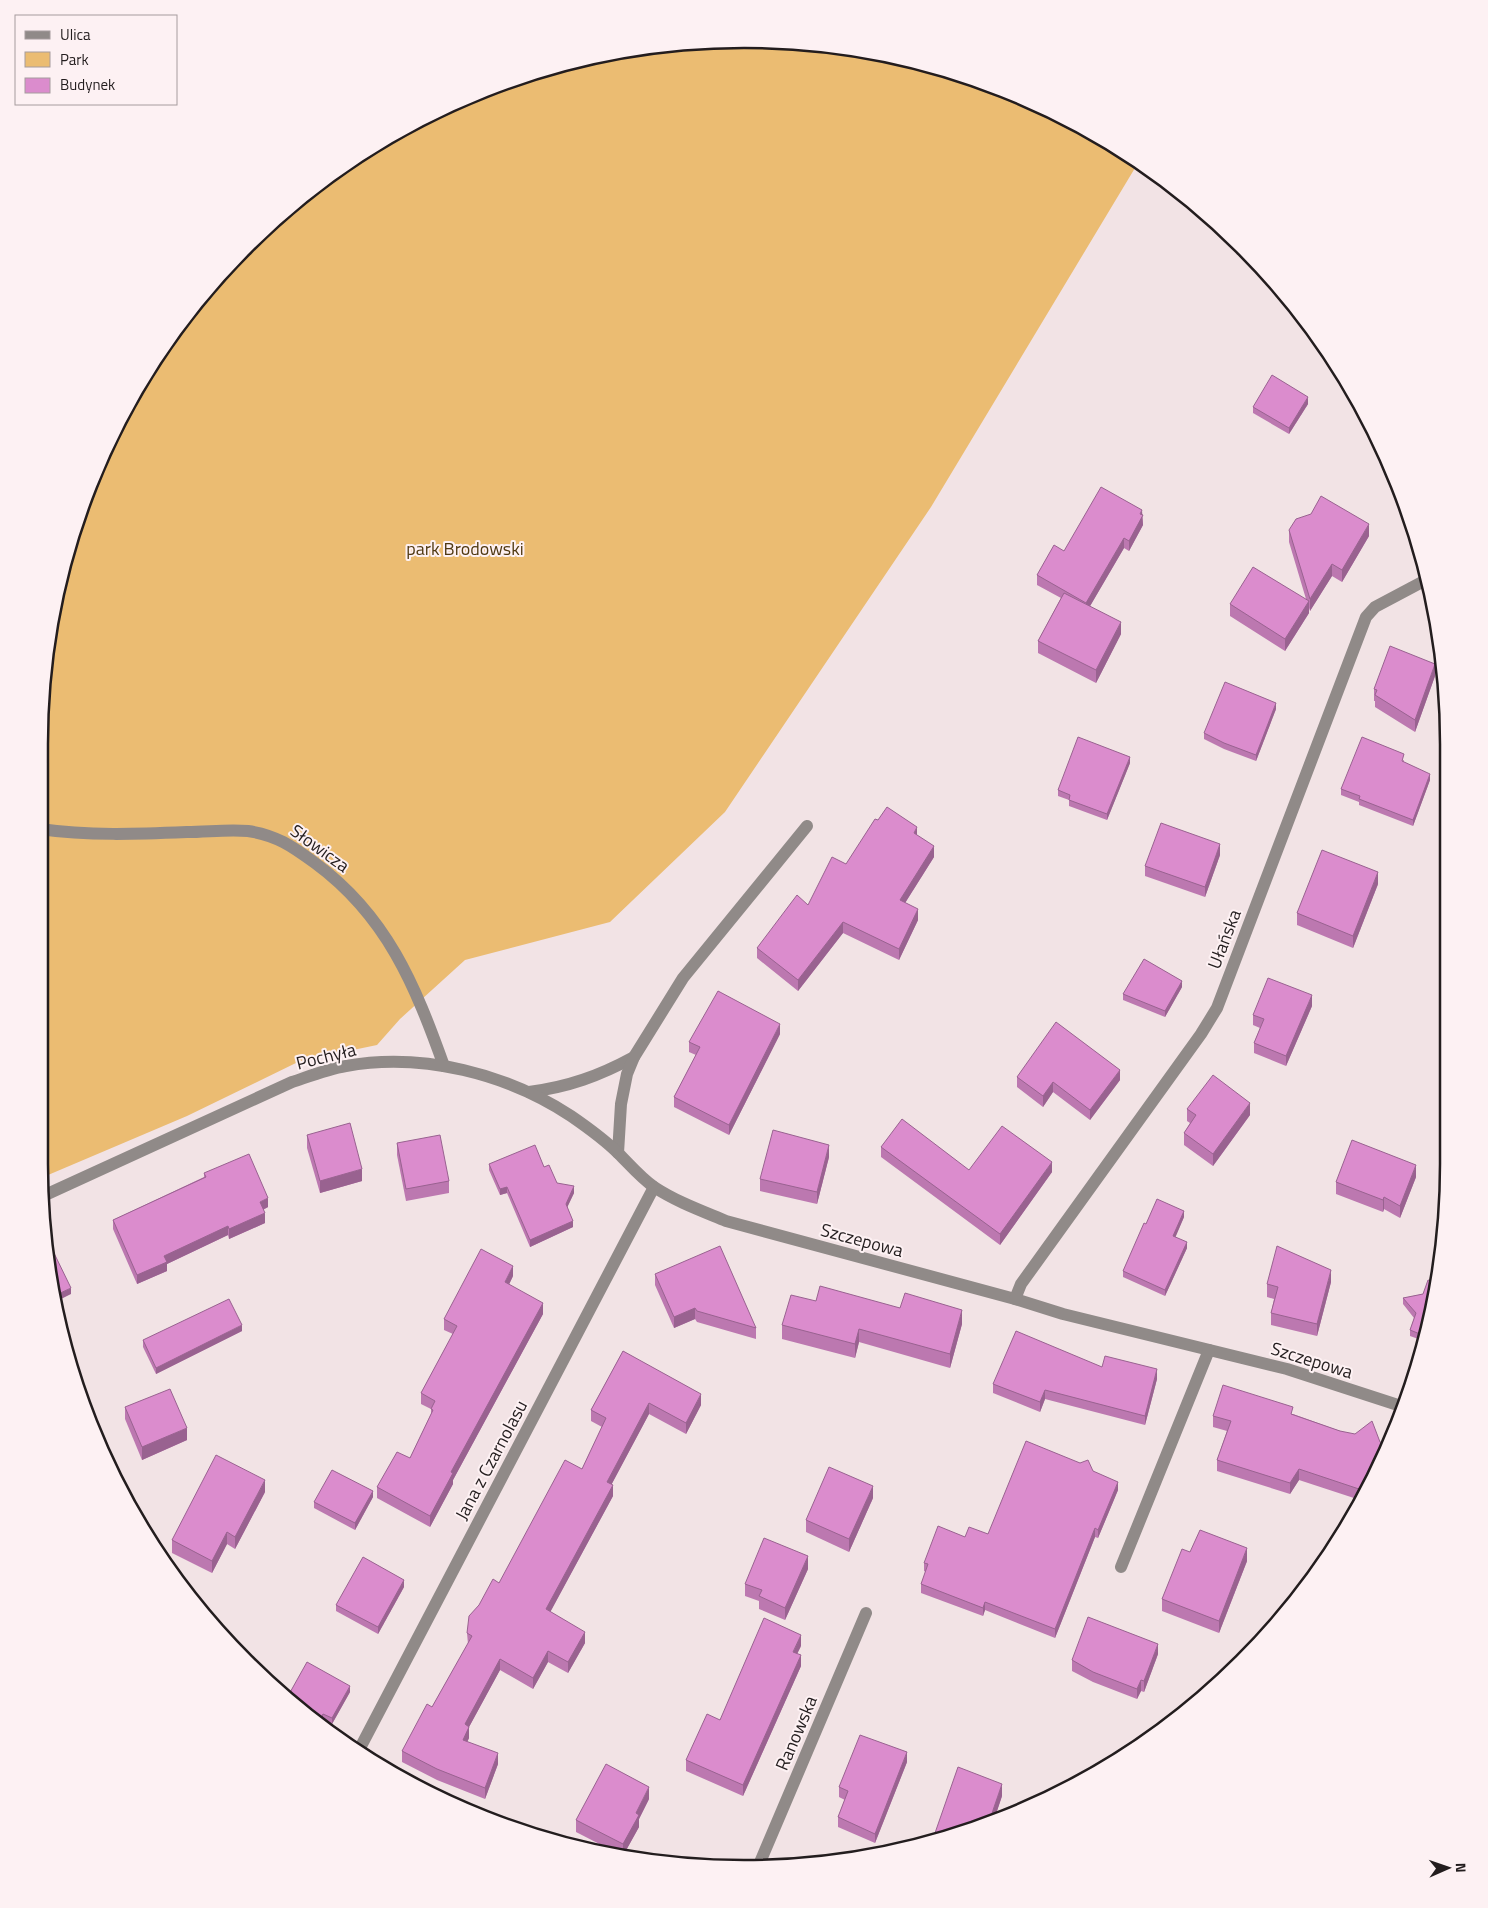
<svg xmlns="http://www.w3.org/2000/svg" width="1488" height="1908" viewBox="0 0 1488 1908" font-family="'Titillium Web',sans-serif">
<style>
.green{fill:#ebbc72}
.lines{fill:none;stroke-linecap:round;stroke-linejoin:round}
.minor{stroke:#908a88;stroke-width:12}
.wall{fill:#bc78b0}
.shaded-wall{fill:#996290}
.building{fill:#db8ccd;stroke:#996290}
.labels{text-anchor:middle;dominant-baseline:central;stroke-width:4;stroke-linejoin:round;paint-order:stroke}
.park-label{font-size:18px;fill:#503912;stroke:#fdf1f3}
.street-label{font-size:18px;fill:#231d1e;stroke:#fdf1f3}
.rim{fill:none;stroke:#231d1e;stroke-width:2.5}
</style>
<rect width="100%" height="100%" fill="#f2e3e5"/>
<polygon class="green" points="790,40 926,63 1056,111 1138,163 931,507 725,812 610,922 465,960 400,1019 377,1045 300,1061 187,1116 41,1178 39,1164 40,698 76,517 133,392 185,314 279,214 391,133 517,76 652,45"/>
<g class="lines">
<g class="minor">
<path d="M40 829C88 836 138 834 187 832 207 832 228 829 248 831 276 835 292 846 315 863 387 916 415 985 444 1066"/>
<path d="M529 1092C568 1087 599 1076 634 1057"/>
<polyline points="618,1153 621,1104 627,1074 634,1057 683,978 807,826"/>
<path d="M43 1196 292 1082C310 1076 328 1069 346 1066 422 1052 508 1074 571 1116 587 1127 605 1140 619 1154 630 1165 641 1178 654 1187 677 1202 702 1211 726 1221L1015 1299 1063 1314 1287 1369 1404 1407"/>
<polyline points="1015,1299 1021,1284 1201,1034 1217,1008 1366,617 1375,607 1424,581"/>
<polyline points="1121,1567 1209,1350"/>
<polyline points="359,1750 654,1187"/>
<polyline points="758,1867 866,1613"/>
</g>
</g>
<g class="wall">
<polygon points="1308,404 1289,434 1253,413 1253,407"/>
<polygon points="1142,515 1143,525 1129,551 1124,548 1090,606 1121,634 1096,683 1038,653 1038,641 1061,598 1037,585 1037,575 1064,551"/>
<polygon points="1289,530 1369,536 1342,582 1332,576 1310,611 1309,608 1309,613 1285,651 1230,616 1230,604 1306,599 1289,542"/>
<polygon points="1435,676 1415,732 1375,707 1375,701 1374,701 1374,689"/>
<polygon points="1276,709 1256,761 1224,749 1204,739 1204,733"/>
<polygon points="1404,760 1404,762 1430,780 1413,826 1359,805 1359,802 1341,795 1341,789"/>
<polygon points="1130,763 1107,820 1069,806 1069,800 1058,796 1058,790"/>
<polygon points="917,835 934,857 905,903 918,920 899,960 843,933 798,991 757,958 757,948 808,905 846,864"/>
<polygon points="1220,855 1205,897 1145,876 1145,866"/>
<polygon points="1378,884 1353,948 1297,925 1297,913"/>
<polygon points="1182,987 1165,1017 1123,1000 1123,994"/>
<polygon points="1312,1006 1286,1066 1254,1053 1254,1043 1260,1028 1253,1025 1253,1015"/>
<polygon points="780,1034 729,1135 674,1107 674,1097 696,1055 689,1052 689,1042"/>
<polygon points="1017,1077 1120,1080 1090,1120 1053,1092 1043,1107 1017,1087"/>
<polygon points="1187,1109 1250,1115 1213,1166 1184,1145 1184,1133 1190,1123 1187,1121"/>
<polygon points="307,1135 362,1181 320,1193 307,1148"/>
<polygon points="397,1143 449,1181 449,1193 406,1201 397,1155"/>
<polygon points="881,1147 969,1170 1052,1172 1000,1245 881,1157"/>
<polygon points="829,1157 817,1204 760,1191 760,1179"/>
<polygon points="489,1164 544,1167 557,1183 574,1193 567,1207 573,1227 530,1247 507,1193 500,1195 489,1170"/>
<polygon points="204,1173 268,1207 263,1210 265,1223 229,1239 228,1235 167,1264 167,1271 137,1284 113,1229 113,1220 204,1177"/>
<polygon points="1416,1177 1400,1218 1384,1209 1383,1212 1336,1194 1336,1182"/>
<polygon points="1184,1217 1175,1237 1187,1248 1165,1296 1123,1277 1123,1271 1146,1224"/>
<polygon points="655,1274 756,1328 756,1339 697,1322 695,1319 674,1328 655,1285"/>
<polygon points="513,1276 509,1284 543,1314 453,1480 453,1484 430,1527 377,1498 377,1487 410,1458 431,1414 431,1409 421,1404 421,1393 453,1334 444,1330 444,1319"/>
<polygon points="1331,1282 1317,1336 1271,1325 1271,1313 1274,1299 1267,1297 1267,1284"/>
<polygon points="1423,1294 1436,1301 1424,1341 1410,1336 1410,1330 1414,1318 1403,1304 1403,1298"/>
<polygon points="816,1301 900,1308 962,1324 950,1368 859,1342 855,1358 782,1339 782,1325"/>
<polygon points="242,1331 156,1374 143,1347 143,1340"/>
<polygon points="623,1351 701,1405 686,1434 649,1414 611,1485 613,1496 550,1612 585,1643 568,1673 548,1662 533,1689 500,1670 469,1727 469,1738 467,1742 498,1764 485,1799 437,1780 402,1762 402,1751 432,1707 468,1644 467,1633 499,1583 582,1469 602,1427 591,1421 591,1410"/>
<polygon points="1102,1367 1157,1379 1145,1425 1045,1399 1040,1412 993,1393 993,1384"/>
<polygon points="125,1407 187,1440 142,1460 125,1419"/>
<polygon points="1293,1414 1340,1431 1389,1446 1360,1500 1299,1480 1290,1494 1217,1471 1217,1460 1227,1431 1213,1427 1213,1416"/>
<polygon points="1093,1471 1118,1490 1098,1538 1095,1537 1055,1638 985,1610 983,1616 921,1593 921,1584 926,1572 924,1571 924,1563 988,1534"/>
<polygon points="265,1492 235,1549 227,1544 212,1573 172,1553 172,1540"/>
<polygon points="373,1497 355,1530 314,1508 314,1502"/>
<polygon points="873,1498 849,1552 806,1532 806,1520"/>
<polygon points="1190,1552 1247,1561 1219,1633 1162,1611 1162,1599"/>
<polygon points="808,1569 785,1620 759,1609 759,1601 745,1596 745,1584"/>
<polygon points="404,1587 378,1634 336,1611 336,1605"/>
<polygon points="801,1646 797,1654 801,1666 743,1796 686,1771 686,1760 720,1720"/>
<polygon points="1158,1654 1144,1692 1141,1691 1137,1699 1093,1682 1072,1671 1072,1660"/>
<polygon points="350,1692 332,1724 323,1720 322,1722 288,1696"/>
<polygon points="907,1762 875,1843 838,1827 838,1817 845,1800 839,1797 839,1787"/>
<polygon points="1002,1796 995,1817 935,1842 935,1833"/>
<polygon points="649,1799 639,1819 639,1827 624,1854 615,1852 576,1832 576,1820"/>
</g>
<g class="shaded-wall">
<polygon points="1308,397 1308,404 1289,434 1289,428"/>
<polygon points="1142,510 1143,525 1129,551 1129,541"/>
<polygon points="1369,524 1369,536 1342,582 1342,570"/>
<polygon points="1124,538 1124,548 1086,613 1086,603"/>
<polygon points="1332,564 1332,576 1310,611 1310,599"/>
<polygon points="1309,601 1309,613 1285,651 1285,639"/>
<polygon points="1121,622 1121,634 1096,683 1096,670"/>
<polygon points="1435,664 1435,676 1415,732 1415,720"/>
<polygon points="1276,703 1276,709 1256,761 1256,755"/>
<polygon points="1130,757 1130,763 1107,820 1107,814"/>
<polygon points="1430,774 1430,780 1413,826 1413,820"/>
<polygon points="917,827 917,837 914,833"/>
<polygon points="1220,844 1220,855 1205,897 1205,887"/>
<polygon points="934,846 934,857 900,911 900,900"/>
<polygon points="1378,872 1378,884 1353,948 1353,936"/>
<polygon points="918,909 918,920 899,960 899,949"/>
<polygon points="843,922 843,933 798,991 798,980"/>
<polygon points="1182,981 1182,987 1165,1017 1165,1011"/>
<polygon points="1312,995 1312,1006 1286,1066 1286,1056"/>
<polygon points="780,1024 780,1034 729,1135 729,1125"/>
<polygon points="1120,1070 1120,1080 1090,1120 1090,1110"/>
<polygon points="1053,1082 1053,1092 1043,1107 1043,1096"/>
<polygon points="1250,1103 1250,1115 1213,1166 1213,1154"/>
<polygon points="829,1145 829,1157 817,1204 817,1192"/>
<polygon points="1052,1162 1052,1172 1000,1245 1000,1234"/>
<polygon points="1416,1165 1416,1177 1400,1218 1400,1206"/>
<polygon points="362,1169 362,1181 320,1193 320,1181"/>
<polygon points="574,1186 574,1193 566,1210 566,1204"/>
<polygon points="507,1187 507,1193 500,1195 500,1189"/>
<polygon points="1384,1197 1384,1209 1383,1212 1383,1200"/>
<polygon points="268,1198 268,1207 260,1211 260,1202"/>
<polygon points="1184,1211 1184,1217 1173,1243 1173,1236"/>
<polygon points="265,1213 265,1223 229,1239 229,1229"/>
<polygon points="573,1221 573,1227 530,1247 530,1240"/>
<polygon points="228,1226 228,1235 167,1264 167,1271 137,1284 137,1275 164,1256"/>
<polygon points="1187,1242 1187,1248 1165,1296 1165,1290"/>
<polygon points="513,1266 513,1276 505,1293 505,1282"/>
<polygon points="1331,1270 1331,1282 1317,1336 1317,1324"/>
<polygon points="71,1288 71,1294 57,1301 56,1295"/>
<polygon points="543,1303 543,1314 453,1480 453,1484 430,1527 430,1516 451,1472"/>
<polygon points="695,1308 695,1319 674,1328 674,1317"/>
<polygon points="962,1310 962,1324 950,1368 950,1354"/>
<polygon points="242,1325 242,1331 156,1374 156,1368"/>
<polygon points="859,1329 859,1342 855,1358 855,1344"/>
<polygon points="1157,1369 1157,1379 1145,1425 1145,1416"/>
<polygon points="1045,1390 1045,1399 1040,1412 1040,1402"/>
<polygon points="701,1394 701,1405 686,1434 686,1423"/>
<polygon points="649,1403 649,1414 607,1493 607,1482"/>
<polygon points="187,1428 187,1440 142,1460 142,1447"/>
<polygon points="1299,1469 1299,1480 1290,1494 1290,1483"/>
<polygon points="265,1480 265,1492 235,1549 235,1537"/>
<polygon points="1118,1482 1118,1490 1098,1538 1098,1530"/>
<polygon points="613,1485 613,1496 546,1620 546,1609"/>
<polygon points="873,1486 873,1498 849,1552 849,1539"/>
<polygon points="373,1491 373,1497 355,1530 355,1523"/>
<polygon points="1095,1528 1095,1537 1055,1638 1055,1629"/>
<polygon points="227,1532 227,1544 212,1573 212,1561"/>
<polygon points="1247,1548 1247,1561 1219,1633 1219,1621"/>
<polygon points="808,1556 808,1569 785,1620 785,1608"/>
<polygon points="404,1580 404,1587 378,1634 378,1627"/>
<polygon points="985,1602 985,1610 983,1616 983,1608"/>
<polygon points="585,1632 585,1643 568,1673 568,1662"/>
<polygon points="801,1635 801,1646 793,1662 793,1652"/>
<polygon points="1158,1644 1158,1654 1144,1692 1144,1681"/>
<polygon points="548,1651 548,1662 533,1689 533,1678"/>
<polygon points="801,1655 801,1666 743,1796 743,1785"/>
<polygon points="500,1659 500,1670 469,1727 469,1738 463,1751 463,1740 465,1724"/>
<polygon points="1141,1680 1141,1691 1137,1699 1137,1689"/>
<polygon points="350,1686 350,1692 332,1724 332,1718"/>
<polygon points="323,1714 323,1720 322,1722 320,1720"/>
<polygon points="907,1752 907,1762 875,1843 875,1834"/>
<polygon points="498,1753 498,1764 485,1799 485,1788"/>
<polygon points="1002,1784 1002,1796 995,1817 990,1819"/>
<polygon points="649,1787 649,1799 639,1819 639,1827 624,1854 623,1853 623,1844 636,1813"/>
</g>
<g class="building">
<polygon points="1272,375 1308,397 1289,428 1253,407"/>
<polygon points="1101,487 1142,510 1140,514 1143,515 1129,541 1124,538 1086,603 1037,575 1054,545 1064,551"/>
<polygon points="1321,496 1369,524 1342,570 1332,564 1310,599 1289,530 1296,519 1311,514"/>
<polygon points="1253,567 1309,601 1285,639 1230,604"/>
<polygon points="1064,593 1121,622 1096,670 1038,641"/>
<polygon points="1390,646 1435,664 1415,720 1375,695 1377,690 1374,689"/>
<polygon points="1225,682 1276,703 1256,755 1224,743 1204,733"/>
<polygon points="1078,737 1130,757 1107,814 1069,800 1070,795 1058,790"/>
<polygon points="1362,737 1404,754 1402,761 1430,774 1413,820 1359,799 1360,796 1341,789"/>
<polygon points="887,807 917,827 914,833 934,846 900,900 918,909 899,949 843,922 798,980 757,948 797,895 808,905 832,857 846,864 875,819 878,820"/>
<polygon points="1161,823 1220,844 1205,887 1145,866"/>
<polygon points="1322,850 1378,872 1353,936 1297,913"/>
<polygon points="1144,959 1182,981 1165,1011 1123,994"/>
<polygon points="1268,978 1312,995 1286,1056 1254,1043 1264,1019 1253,1015"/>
<polygon points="718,991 780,1024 729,1125 674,1097 700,1047 689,1042"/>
<polygon points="1056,1022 1120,1070 1090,1110 1053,1082 1043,1096 1017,1077"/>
<polygon points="1213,1075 1250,1103 1213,1154 1184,1133 1196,1115 1187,1109"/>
<polygon points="902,1119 969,1170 1002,1126 1052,1162 1000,1234 881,1147"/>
<polygon points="350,1123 362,1169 320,1181 307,1135"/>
<polygon points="773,1130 829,1145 817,1192 760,1179"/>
<polygon points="440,1135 449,1181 406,1189 397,1143"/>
<polygon points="1352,1140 1416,1165 1400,1206 1384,1197 1383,1200 1336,1182"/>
<polygon points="535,1145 544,1167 549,1165 557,1183 574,1186 566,1204 573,1221 530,1240 507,1187 500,1189 489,1164"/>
<polygon points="249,1154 268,1198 260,1202 265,1213 229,1229 228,1226 164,1256 167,1262 137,1275 113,1220 206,1177 204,1173"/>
<polygon points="1157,1199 1184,1211 1173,1236 1187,1242 1165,1290 1123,1271 1144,1223 1146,1224"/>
<polygon points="720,1246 756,1328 697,1311 695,1308 674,1317 655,1274"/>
<polygon points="1277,1246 1331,1270 1317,1324 1271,1313 1278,1287 1267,1284"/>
<polygon points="52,1249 71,1288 56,1295 50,1250"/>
<polygon points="481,1249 513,1266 505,1282 543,1303 451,1472 453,1473 430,1516 377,1487 397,1452 410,1458 433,1410 431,1409 435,1401 421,1393 457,1326 444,1319"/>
<polygon points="1428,1280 1438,1283 1436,1301 1425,1336 1410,1330 1416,1313 1403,1298 1423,1294"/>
<polygon points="820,1286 900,1308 905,1293 962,1310 950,1354 859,1329 855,1344 782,1325 791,1295 816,1301"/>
<polygon points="229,1299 242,1325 156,1368 143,1340"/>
<polygon points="1016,1331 1102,1367 1105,1356 1157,1369 1145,1416 1045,1390 1040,1402 993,1384"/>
<polygon points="623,1351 701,1394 686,1423 649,1403 607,1482 613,1485 546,1609 585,1632 568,1662 548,1651 533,1678 500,1659 465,1724 469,1727 463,1740 498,1753 485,1788 437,1769 402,1751 427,1704 432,1707 472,1636 467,1633 469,1616 479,1605 493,1579 499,1583 565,1460 582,1469 606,1418 591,1410"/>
<polygon points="1223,1385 1293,1407 1291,1414 1340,1431 1355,1434 1372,1421 1380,1442 1389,1446 1365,1491 1299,1469 1290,1483 1217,1460 1231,1421 1213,1416"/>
<polygon points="170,1389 187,1428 142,1447 125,1407"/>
<polygon points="1026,1441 1080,1463 1088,1460 1093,1471 1118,1482 1098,1530 1095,1528 1055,1629 985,1602 983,1608 921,1584 928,1564 924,1563 938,1526 965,1537 969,1527 988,1534"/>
<polygon points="216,1455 265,1480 235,1537 227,1532 212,1561 172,1540"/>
<polygon points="829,1467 873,1486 849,1539 806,1520"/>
<polygon points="332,1470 373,1491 355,1523 314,1502"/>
<polygon points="1200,1530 1247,1548 1219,1621 1162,1599 1182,1549 1190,1552"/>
<polygon points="764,1538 808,1556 785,1608 759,1596 762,1590 745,1584"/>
<polygon points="363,1557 404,1580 378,1627 336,1605"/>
<polygon points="1088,1617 1158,1644 1144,1681 1141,1680 1137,1689 1093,1672 1072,1660"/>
<polygon points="764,1618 801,1635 793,1652 801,1655 743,1785 686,1760 707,1714 720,1720"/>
<polygon points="307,1662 350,1686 332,1718 323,1714 320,1720 288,1696"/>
<polygon points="860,1735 907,1752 875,1834 838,1817 848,1791 839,1787"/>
<polygon points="606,1764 649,1787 636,1813 639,1815 623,1844 576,1820"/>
<polygon points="958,1767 1002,1784 990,1819 947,1837 935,1833"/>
</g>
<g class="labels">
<g class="park-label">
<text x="465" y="548">park Brodowski</text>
</g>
<g class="street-label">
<text transform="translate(320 848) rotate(36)">Słowicza</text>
<text transform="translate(1224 939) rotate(-69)">Ułańska</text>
<text transform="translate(326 1056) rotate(-14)">Pochyła</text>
<text transform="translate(862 1240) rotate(15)">Szczepowa</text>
<text transform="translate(1312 1360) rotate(17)">Szczepowa</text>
<text transform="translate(491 1460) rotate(-62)">Jana z Czarnolasu</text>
<text transform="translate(796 1733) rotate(-67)">Ranowska</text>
</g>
</g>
<path d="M0 0H1488V1908H0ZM744 48H744A696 696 0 0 1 1440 744V1164A696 696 0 0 1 744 1860H744A696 696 0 0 1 48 1164V744A696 696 0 0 1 744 48Z" fill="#fdf1f3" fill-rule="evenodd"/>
<path class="rim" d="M744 48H744A696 696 0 0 1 1440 744V1164A696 696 0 0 1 744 1860H744A696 696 0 0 1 48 1164V744A696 696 0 0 1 744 48Z"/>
<rect x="15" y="15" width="162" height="90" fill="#fdf1f3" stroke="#a69c9e"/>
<rect x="25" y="31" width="25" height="8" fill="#908a88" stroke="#a69c9e"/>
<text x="60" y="40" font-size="15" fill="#231d1e">Ulica</text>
<rect x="25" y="52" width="25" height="15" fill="#ebbc72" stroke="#a69c9e"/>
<text x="60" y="65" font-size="15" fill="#231d1e">Park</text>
<rect x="25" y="78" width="25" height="15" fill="#db8ccd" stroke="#a69c9e"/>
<text x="60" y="90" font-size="15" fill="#231d1e">Budynek</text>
<g transform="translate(1448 1868) rotate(88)" stroke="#fdf1f3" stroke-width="4" paint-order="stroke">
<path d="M0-4L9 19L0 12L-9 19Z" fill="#231d1e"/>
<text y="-8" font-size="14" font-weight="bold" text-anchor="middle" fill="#231d1e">N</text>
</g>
</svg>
